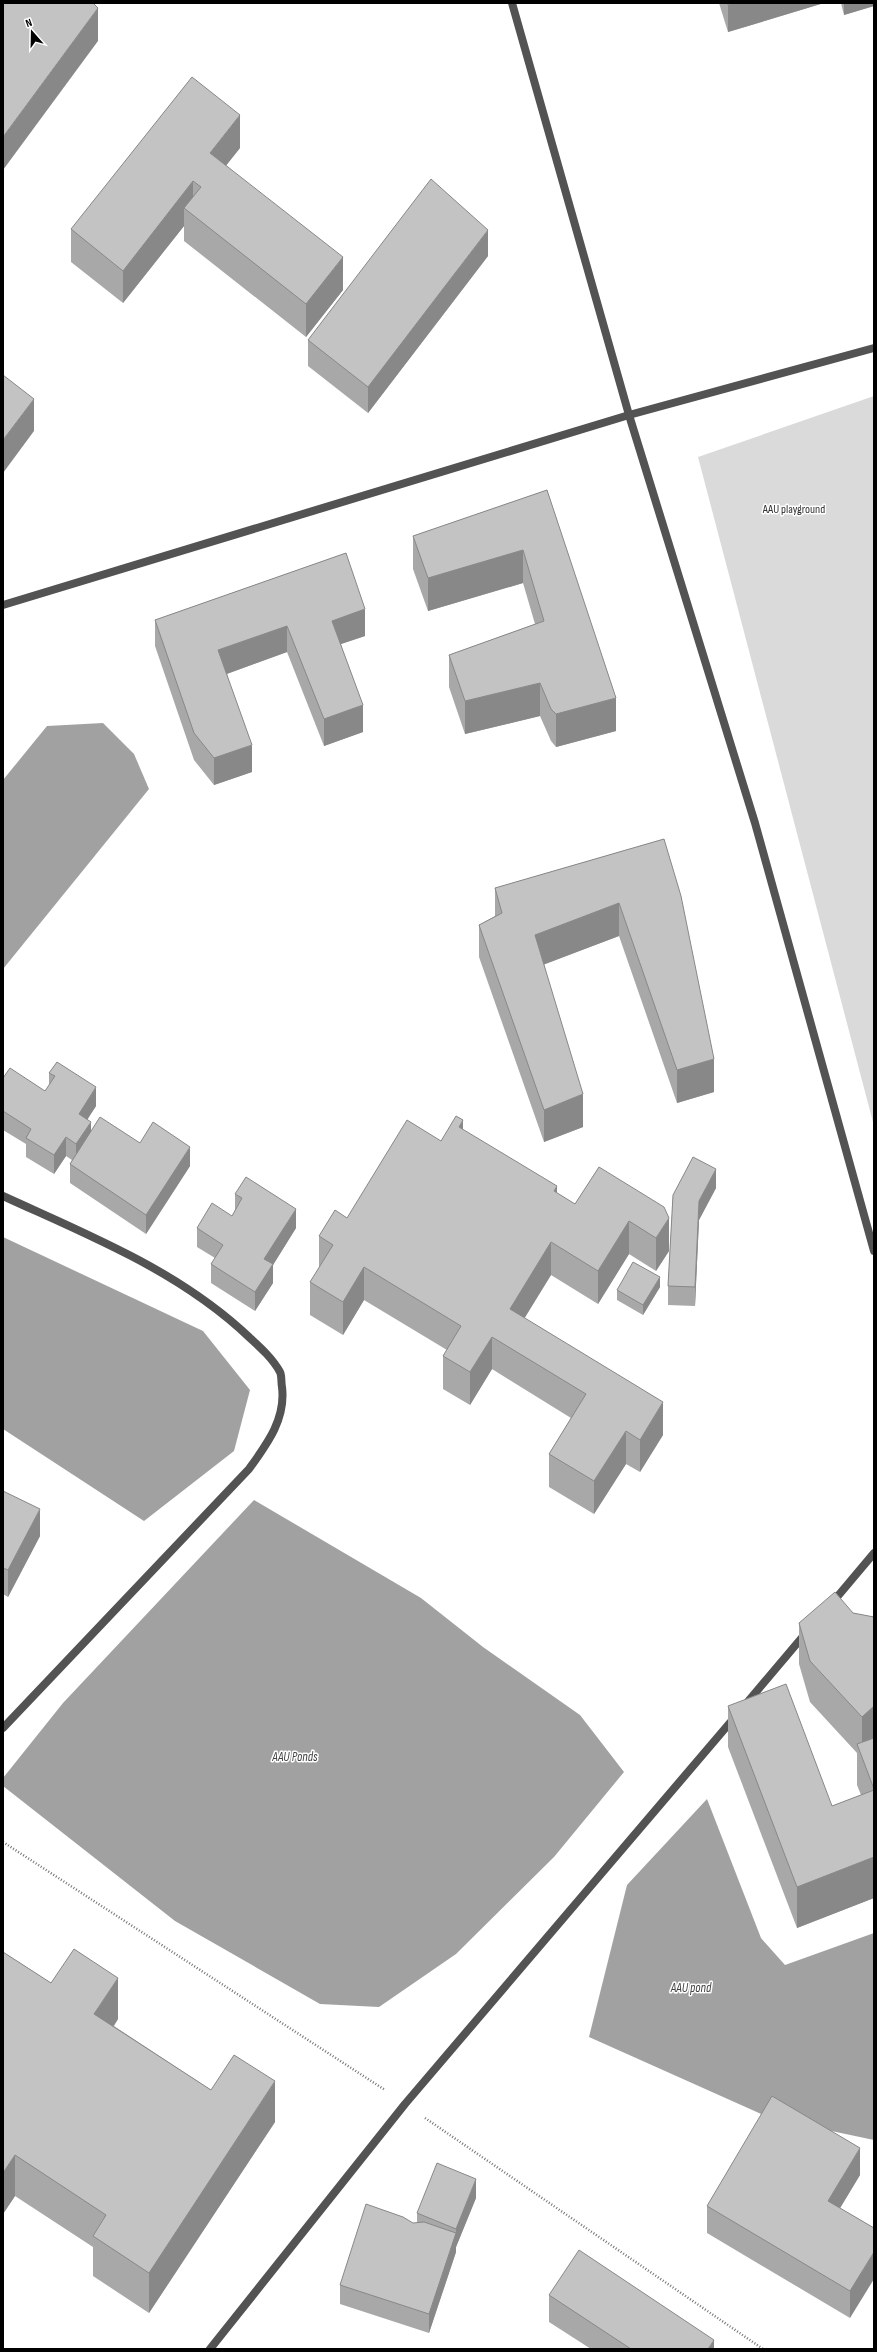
<svg xmlns="http://www.w3.org/2000/svg" width="877" height="2352" viewBox="0 0 877 2352" font-family="'Sofia Sans Condensed',sans-serif">
<style>
.green{fill:#dadada}
.water{fill:#a1a1a1}
.lines{fill:none;stroke-linecap:round;stroke-linejoin:round}
.path{stroke:#757575;stroke-width:2.5;stroke-dasharray:1 2;stroke-linecap:butt}
.lane{stroke:#535353;stroke-width:8}
.wall{fill:#a8a8a8}
.shaded-wall{fill:#888}
.building{fill:#c3c3c3;stroke:#888}
.labels{text-anchor:middle;dominant-baseline:central;stroke-width:3;stroke-linejoin:round;paint-order:stroke}
.park-label{font-size:12px;fill:#313131;stroke:#fff}
.water-label{font-size:13px;font-style:italic;fill:#424242;stroke:#fff}
</style>
<rect width="100%" height="100%" fill="#fff"/>
<polygon class="green" points="874,396 874,1126 698,457"/>
<g class="water">
<polygon points="103,723 134,754 149,789 3,969 3,780 47,726"/>
<polygon points="3,1237 203,1331 250,1390 234,1451 144,1521 3,1429"/>
<polygon points="254,1500 421,1598 483,1647 580,1715 624,1772 554,1857 456,1954 379,2007 320,2004 175,1921 3,1786 3,1778 63,1703"/>
<polygon points="707,1799 761,1938 785,1965 874,1933 874,2140 770,2118 589,2037 627,1885"/>
</g>
<g class="lines">
<g class="path">
<polyline points="3,1842 385,2090"/>
<polyline points="425,2118 763,2349"/>
</g>
<g class="lane">
<polyline points="512,3 629,415 755,823 874,1251"/>
<polyline points="3,605 629,415 874,348"/>
<path d="M3 1196C90 1236 180 1271 250 1338 261 1348 273 1359 280 1372 282 1376 281 1383 282 1387 286 1419 267 1444 249 1469L3 1728"/>
<polyline points="832,1603 874,1553"/>
<polyline points="745,1705 805,1634"/>
<polyline points="210,2349 405,2104 734,1718"/>
</g>
</g>
<g class="wall">
<polygon points="719,3 824,3 728,32"/>
<polygon points="841,3 874,3 874,6 844,15"/>
<polygon points="240,148 226,165 343,290 306,337 184,241 184,226 123,303 71,262 71,229"/>
<polygon points="488,256 368,413 308,366 308,340"/>
<polygon points="547,490 616,731 556,747 551,741 540,716 465,734 449,687 449,655 535,624 523,583 428,611 413,569 413,536"/>
<polygon points="346,553 365,636 341,644 363,732 324,746 287,652 227,674 252,772 214,785 194,760 155,646 155,620"/>
<polygon points="664,839 714,1092 677,1103 619,936 544,964 583,1127 544,1142 479,957 479,925 495,916 495,888"/>
<polygon points="57,1062 96,1106 87,1119 91,1132 140,1143 190,1166 146,1234 70,1183 70,1164 72,1160 66,1156 54,1174 26,1157 26,1144 3,1130 3,1078 45,1091 49,1086 49,1073"/>
<polygon points="463,1130 557,1193 575,1204 599,1167 669,1251 656,1271 629,1254 598,1304 551,1275 524,1318 663,1435 640,1472 626,1464 594,1514 549,1487 549,1454 571,1418 492,1369 470,1405 443,1389 443,1356 447,1350 364,1300 343,1335 310,1315 310,1282 319,1268 319,1236 347,1218 441,1141"/>
<polygon points="716,1188 699,1220 695,1306 668,1305 668,1286 673,1195"/>
<polygon points="235,1194 296,1228 273,1265 273,1283 255,1311 211,1283 211,1264 215,1258 197,1247 197,1228 232,1216 235,1210"/>
<polygon points="660,1287 643,1315 617,1300 617,1290"/>
<polygon points="3,1491 40,1536 8,1597 3,1594"/>
<polygon points="853,1613 874,1617 874,1898 797,1928 728,1747 728,1706 832,1806 861,1795 857,1785 857,1753 810,1702 799,1664 799,1623"/>
<polygon points="3,1952 51,1983 118,2019 114,2026 211,2090 275,2122 149,2313 93,2276 93,2247 15,2196 3,2214"/>
<polygon points="860,2175 840,2208 874,2228 850,2318 707,2233 707,2206"/>
<polygon points="476,2198 456,2247 456,2252 429,2333 340,2304 340,2285 417,2223 417,2213"/>
<polygon points="549,2295 714,2349 591,2349 549,2322"/>
</g>
<g class="shaded-wall">
<polygon points="735,3 824,3 728,32 728,5"/>
<polygon points="844,3 874,3 874,6 844,15"/>
<polygon points="98,8 98,41 3,170 3,137"/>
<polygon points="240,115 240,148 210,186 210,153"/>
<polygon points="193,181 193,214 184,208 184,226 123,303 123,271"/>
<polygon points="488,230 488,256 368,413 368,387"/>
<polygon points="343,257 343,290 306,337 306,304"/>
<polygon points="34,399 34,431 3,473 3,440"/>
<polygon points="523,550 523,583 428,611 428,578"/>
<polygon points="365,609 365,636 332,647 332,621"/>
<polygon points="287,626 287,652 218,677 218,650"/>
<polygon points="540,683 540,716 465,734 465,701"/>
<polygon points="616,698 616,731 556,747 556,714"/>
<polygon points="363,705 363,732 324,746 324,719"/>
<polygon points="252,745 252,772 214,785 214,758"/>
<polygon points="619,903 619,936 535,968 535,935"/>
<polygon points="714,1059 714,1092 677,1103 677,1070"/>
<polygon points="96,1087 96,1106 79,1133 79,1114"/>
<polygon points="583,1094 583,1127 544,1142 544,1110"/>
<polygon points="463,1120 463,1153 459,1127"/>
<polygon points="91,1122 91,1141 76,1163 76,1144"/>
<polygon points="66,1137 66,1156 54,1174 54,1155"/>
<polygon points="190,1147 190,1166 146,1234 146,1215"/>
<polygon points="716,1169 716,1188 699,1220 695,1306 695,1287 699,1201"/>
<polygon points="557,1186 557,1219 554,1191"/>
<polygon points="296,1209 296,1228 273,1265 273,1283 255,1311 255,1292 264,1259"/>
<polygon points="669,1218 669,1251 656,1271 656,1238"/>
<polygon points="629,1221 629,1254 598,1304 598,1271"/>
<polygon points="551,1242 551,1275 510,1342 510,1309"/>
<polygon points="364,1267 364,1300 343,1335 343,1302"/>
<polygon points="660,1277 660,1287 643,1315 643,1305"/>
<polygon points="492,1337 492,1369 470,1405 470,1372"/>
<polygon points="663,1402 663,1435 640,1472 640,1440"/>
<polygon points="626,1431 626,1464 594,1514 594,1481"/>
<polygon points="40,1509 40,1536 8,1597 8,1570"/>
<polygon points="874,1706 874,1747 862,1758 862,1717"/>
<polygon points="874,1857 874,1898 797,1928 797,1887"/>
<polygon points="118,1978 118,2019 94,2055 94,2014"/>
<polygon points="275,2081 275,2122 149,2313 149,2273"/>
<polygon points="860,2148 860,2175 828,2228 828,2201"/>
<polygon points="15,2155 15,2196 3,2214 3,2173"/>
<polygon points="476,2179 476,2198 456,2247 456,2252 429,2333 429,2314 456,2233 456,2229"/>
<polygon points="874,2252 874,2279 850,2318 850,2291"/>
<polygon points="714,2340 714,2349 708,2349"/>
</g>
<g class="building">
<polygon points="3,3 93,3 98,8 3,137"/>
<polygon points="727,3 735,3 728,5"/>
<polygon points="192,77 240,115 210,153 343,257 306,304 184,208 201,187 193,181 123,271 71,229"/>
<polygon points="431,179 488,230 368,387 308,340"/>
<polygon points="3,375 34,399 3,440"/>
<polygon points="547,490 616,698 556,714 551,709 540,683 465,701 449,655 544,621 523,550 428,578 413,536"/>
<polygon points="346,553 365,609 332,621 363,705 324,719 287,626 218,650 252,745 214,758 194,733 155,620"/>
<polygon points="664,839 681,896 714,1059 677,1070 619,903 535,935 583,1094 544,1110 479,925 502,913 495,888"/>
<polygon points="57,1062 96,1087 79,1114 91,1122 76,1144 66,1137 54,1155 26,1138 31,1129 3,1111 3,1078 10,1068 45,1091 55,1076 49,1073"/>
<polygon points="456,1116 463,1120 459,1127 557,1186 554,1191 575,1204 599,1167 664,1207 669,1218 656,1238 629,1221 598,1271 551,1242 510,1309 663,1402 640,1440 626,1431 594,1481 549,1454 586,1394 492,1337 470,1372 443,1356 461,1326 364,1267 343,1302 310,1282 333,1245 319,1236 335,1210 347,1218 407,1120 441,1141"/>
<polygon points="100,1117 140,1143 153,1122 190,1147 146,1215 70,1164"/>
<polygon points="693,1157 716,1169 699,1201 695,1287 668,1286 673,1195"/>
<polygon points="246,1177 296,1209 264,1259 273,1264 255,1292 211,1264 223,1245 197,1228 212,1203 232,1216 242,1198 235,1194"/>
<polygon points="633,1262 660,1277 643,1305 617,1290"/>
<polygon points="3,1491 40,1509 8,1570 3,1568"/>
<polygon points="835,1592 853,1613 874,1617 874,1706 862,1717 810,1661 799,1623"/>
<polygon points="786,1684 832,1806 874,1790 874,1857 797,1887 728,1706"/>
<polygon points="874,1738 874,1789 857,1744"/>
<polygon points="74,1949 118,1978 94,2014 211,2090 234,2055 275,2081 149,2273 93,2236 106,2215 15,2155 3,2173 3,1952 51,1983"/>
<polygon points="772,2096 860,2148 828,2201 874,2228 874,2252 850,2291 707,2206"/>
<polygon points="437,2163 476,2179 456,2229 417,2213"/>
<polygon points="366,2204 403,2217 413,2223 424,2222 456,2233 429,2314 340,2285"/>
<polygon points="579,2250 714,2340 708,2349 631,2349 549,2295"/>
</g>
<g class="labels">
<g class="park-label">
<text x="794" y="509">AAU playground</text>
</g>
<g class="water-label">
<text x="295" y="1757">AAU Ponds</text>
<text x="691" y="1988">AAU pond</text>
</g>
</g>
<rect width="877" height="2352" fill="none" stroke="#000000" stroke-width="8"/>
<g transform="translate(32 32) rotate(340)" stroke="#ffffff" stroke-width="3" paint-order="stroke">
<path d="M0-3L7 15L0 10L-7 15Z" fill="#000000"/>
<text y="-6" font-size="11" font-weight="bold" text-anchor="middle" fill="#000000">N</text>
</g>
</svg>
